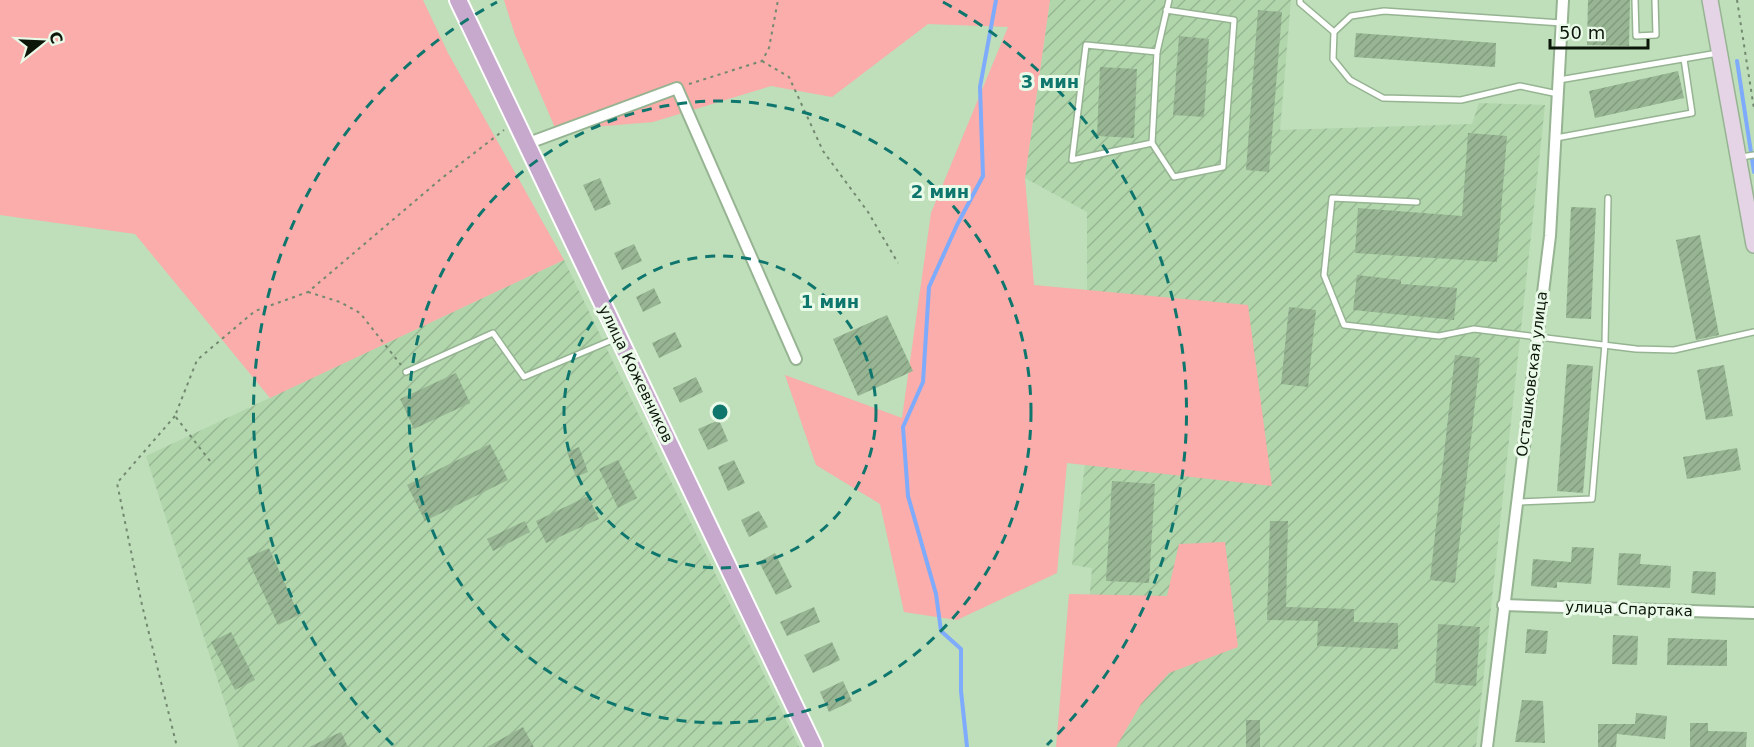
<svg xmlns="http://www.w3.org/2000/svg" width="1754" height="747" viewBox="0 0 1754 747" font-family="'DejaVu Sans',sans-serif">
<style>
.industrial{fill:url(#industrial-furrows)}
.grass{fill:#faadaa}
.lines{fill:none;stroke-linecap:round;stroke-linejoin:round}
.stream{stroke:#7eabfc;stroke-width:4}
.building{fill:url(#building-hatch)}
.lane-casing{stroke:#96b492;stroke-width:8}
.street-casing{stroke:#96b492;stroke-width:14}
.secondary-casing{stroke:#96b492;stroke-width:18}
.primary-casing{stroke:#fff;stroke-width:20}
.path{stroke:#72896f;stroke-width:2;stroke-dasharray:3 4.5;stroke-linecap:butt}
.lane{stroke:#fff;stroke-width:5}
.street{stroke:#fff;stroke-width:10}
.secondary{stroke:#e4d4e6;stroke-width:15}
.primary{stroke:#c8a9ce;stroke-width:16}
.ring{fill:none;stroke:#0f766e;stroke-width:3;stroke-dasharray:10 8}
.labels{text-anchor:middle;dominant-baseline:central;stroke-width:6;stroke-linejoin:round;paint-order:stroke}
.street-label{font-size:15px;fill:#0c170a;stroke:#eafae8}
.centre{fill:#0f766e;stroke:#eafae8;stroke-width:3}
.ring-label{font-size:18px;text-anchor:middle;font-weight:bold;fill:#0f766e;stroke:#eafae8;stroke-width:6;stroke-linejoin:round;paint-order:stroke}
</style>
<defs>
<pattern id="industrial-furrows" width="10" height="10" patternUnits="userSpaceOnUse" patternTransform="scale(1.5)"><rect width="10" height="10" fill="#b1d6ac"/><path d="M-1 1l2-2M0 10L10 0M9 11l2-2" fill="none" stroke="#97b793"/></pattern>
<pattern id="building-hatch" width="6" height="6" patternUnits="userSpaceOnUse" patternTransform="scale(1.5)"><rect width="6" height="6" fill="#97b593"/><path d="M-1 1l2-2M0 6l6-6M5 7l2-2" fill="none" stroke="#819b7d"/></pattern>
</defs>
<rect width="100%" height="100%" fill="#bfdeba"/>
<g class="industrial">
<polygon points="1050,0 1291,0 1280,130 1472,124 1479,103 1545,105 1476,747 1077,747 1092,568 1072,565 1087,449 1087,212 1025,178"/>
<polygon points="564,260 799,747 239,747 146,456"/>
</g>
<g class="grass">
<polygon points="0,0 423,0 448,53 564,260 270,398 135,234 0,215"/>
<polygon points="504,0 1050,0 1025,178 1034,285 1248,305 1272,486 1067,463 1057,573 957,620 904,612 880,504 816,465 785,375 902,418 931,213 1008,27 928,24 832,97 771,86 653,122 556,130 515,35"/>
<polygon points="1225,542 1238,647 1169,673 1141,704 1116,747 1056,747 1069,594 1167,596 1179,544"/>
</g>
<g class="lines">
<g class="stream">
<polyline points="1737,61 1754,172"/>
<polyline points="967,747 961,691 961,649 941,631 936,594 908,496 903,427 923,382 929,287 957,225 983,176 980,87 996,0"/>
</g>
</g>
<g class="building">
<polygon points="1588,0 1630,0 1629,46 1587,45"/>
<polygon points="1258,10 1282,12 1269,172 1246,170"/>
<polygon points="1356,33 1496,43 1495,67 1354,57"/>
<polygon points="1179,36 1209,39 1204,117 1173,115"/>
<polygon points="1100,67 1137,69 1134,138 1097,136"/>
<polygon points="1678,71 1684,98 1595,118 1589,91"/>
<polygon points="1468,133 1507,136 1497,262 1355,253 1358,208 1462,216"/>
<polygon points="600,178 611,204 595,211 583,185"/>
<polygon points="1571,207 1596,208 1591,319 1566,318"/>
<polygon points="1700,235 1719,335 1696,340 1676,240"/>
<polygon points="634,244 642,261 622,270 614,253"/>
<polygon points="1357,275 1401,280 1401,284 1457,288 1454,320 1353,310"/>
<polygon points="654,288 661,303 643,312 636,297"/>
<polygon points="1289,307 1316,310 1308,387 1281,384"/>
<polygon points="887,315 913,371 858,396 833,339"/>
<polygon points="675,332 682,347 659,358 652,343"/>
<polygon points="1455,355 1480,358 1455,583 1430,580"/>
<polygon points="1567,364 1593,366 1583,493 1557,491"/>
<polygon points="1724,365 1733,416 1706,420 1697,370"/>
<polygon points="456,373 470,403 414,429 400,399"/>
<polygon points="696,377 703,392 680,403 673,388"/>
<polygon points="719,420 728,441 708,450 698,429"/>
<polygon points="490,444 508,480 425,521 407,485"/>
<polygon points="579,447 588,472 576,477 567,452"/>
<polygon points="1737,448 1741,470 1687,479 1683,457"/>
<polygon points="618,460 637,498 618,508 599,469"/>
<polygon points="734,460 745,483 728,491 718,467"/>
<polygon points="1112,481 1155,484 1149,583 1106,581"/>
<polygon points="588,496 599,519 546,543 536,521"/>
<polygon points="759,511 768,527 749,537 741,520"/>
<polygon points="525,521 530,532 493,551 487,539"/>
<polygon points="1270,521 1288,521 1286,607 1354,609 1354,622 1398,623 1398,649 1317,646 1318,621 1267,620"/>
<polygon points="1572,547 1594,548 1591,584 1557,582 1557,588 1531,586 1533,559 1571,562"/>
<polygon points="269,548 299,615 278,625 247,558"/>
<polygon points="775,553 792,587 776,595 759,562"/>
<polygon points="1619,553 1641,554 1640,564 1671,566 1670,588 1617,585"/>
<polygon points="1693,571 1716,572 1715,595 1691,593"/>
<polygon points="814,607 820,622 787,636 780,622"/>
<polygon points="1438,624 1480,627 1476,686 1435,683"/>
<polygon points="1527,629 1548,631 1546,654 1525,653"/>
<polygon points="231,632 255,680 235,690 211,642"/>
<polygon points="1613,635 1638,636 1637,665 1612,664"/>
<polygon points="1668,638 1727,640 1727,666 1667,665"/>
<polygon points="832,642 840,660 813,673 804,655"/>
<polygon points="843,681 852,701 829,712 820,692"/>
<polygon points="1522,700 1543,701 1545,743 1515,742"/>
<polygon points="1636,713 1667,716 1665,739 1617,734 1616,747 1598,747 1598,724 1635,724"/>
<rect x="1246" y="720" width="14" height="27"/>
<polygon points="1690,723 1708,723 1708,731 1747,732 1746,747 1690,747"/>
<polygon points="523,727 534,747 487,747"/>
<polygon points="341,732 348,747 309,747"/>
</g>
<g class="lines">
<g class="lane-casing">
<g id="lane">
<polyline points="1300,0 1300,3 1334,32"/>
<polyline points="1635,0 1636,36 1656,35 1655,0"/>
<polyline points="1166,10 1234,20 1223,167 1174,177 1152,143 1157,52 1169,0"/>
<polyline points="1559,80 1718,53"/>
<polyline points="1558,94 1520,86 1461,100 1383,98 1350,80 1333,59 1334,32 1351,16 1384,11 1562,23"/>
<polyline points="1556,138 1692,113 1684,59"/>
<polyline points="1152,143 1072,160 1086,45 1157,52"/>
<polyline points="1741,157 1754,155"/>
<polyline points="1417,202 1332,198 1324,275 1344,325 1439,336 1474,329 1636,349 1674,350 1754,332"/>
<polyline points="406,372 493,333 524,377 617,338"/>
<polyline points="1518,502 1592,499 1605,344 1608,198"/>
</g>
</g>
<g class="street-casing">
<g id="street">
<polyline points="526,144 677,88 796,359"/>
<polyline points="1503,605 1754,613"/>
<polyline points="1487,747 1550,236 1563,0"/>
</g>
</g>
<g class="secondary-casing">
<polyline id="secondary" points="1710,0 1754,245"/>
</g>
<g class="primary-casing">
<polyline id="primary" points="458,0 814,747"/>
</g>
<g class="path">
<polyline points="1737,0 1754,109"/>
<polyline points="762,61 789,77 823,151 868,212 898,263"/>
<polyline points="689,84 762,61 769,48 778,0"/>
<polyline points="308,292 340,302 360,313 401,365"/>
<polyline points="175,416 117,483 142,605 177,747"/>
<polyline points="210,461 175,416 197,360 255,311 308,292 442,178 504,130"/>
</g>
<use href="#lane" class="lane"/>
<use href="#street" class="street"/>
<use href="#secondary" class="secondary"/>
<use href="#primary" class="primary"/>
</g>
<g class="ring">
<circle cx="720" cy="412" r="156"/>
<circle cx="720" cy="412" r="311"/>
<path d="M393 745A467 467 0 0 1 497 2M943 2A467 467 0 0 1 1047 745"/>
</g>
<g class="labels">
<g class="street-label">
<text transform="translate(636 374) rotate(64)">улица Кожевников</text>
<text transform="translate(1532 374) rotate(-83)">Осташковская улица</text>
<text transform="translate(1629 609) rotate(2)">улица Спартака</text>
</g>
</g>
<circle cx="720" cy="412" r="9" class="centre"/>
<g class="ring-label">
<text x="1050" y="88">3 мин</text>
<text x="940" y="198">2 мин</text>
<text x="830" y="308">1 мин</text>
</g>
<g transform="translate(42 42) rotate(72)" stroke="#eafae8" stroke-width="4.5" paint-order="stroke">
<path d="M0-4.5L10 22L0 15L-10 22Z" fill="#0c170a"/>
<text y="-9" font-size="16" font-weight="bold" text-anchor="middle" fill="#0c170a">С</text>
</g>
<path d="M1550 39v9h98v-9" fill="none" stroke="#0c170a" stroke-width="3"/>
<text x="1559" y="39" font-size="18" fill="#0c170a" stroke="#eafae8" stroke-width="4.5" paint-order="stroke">50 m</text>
</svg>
